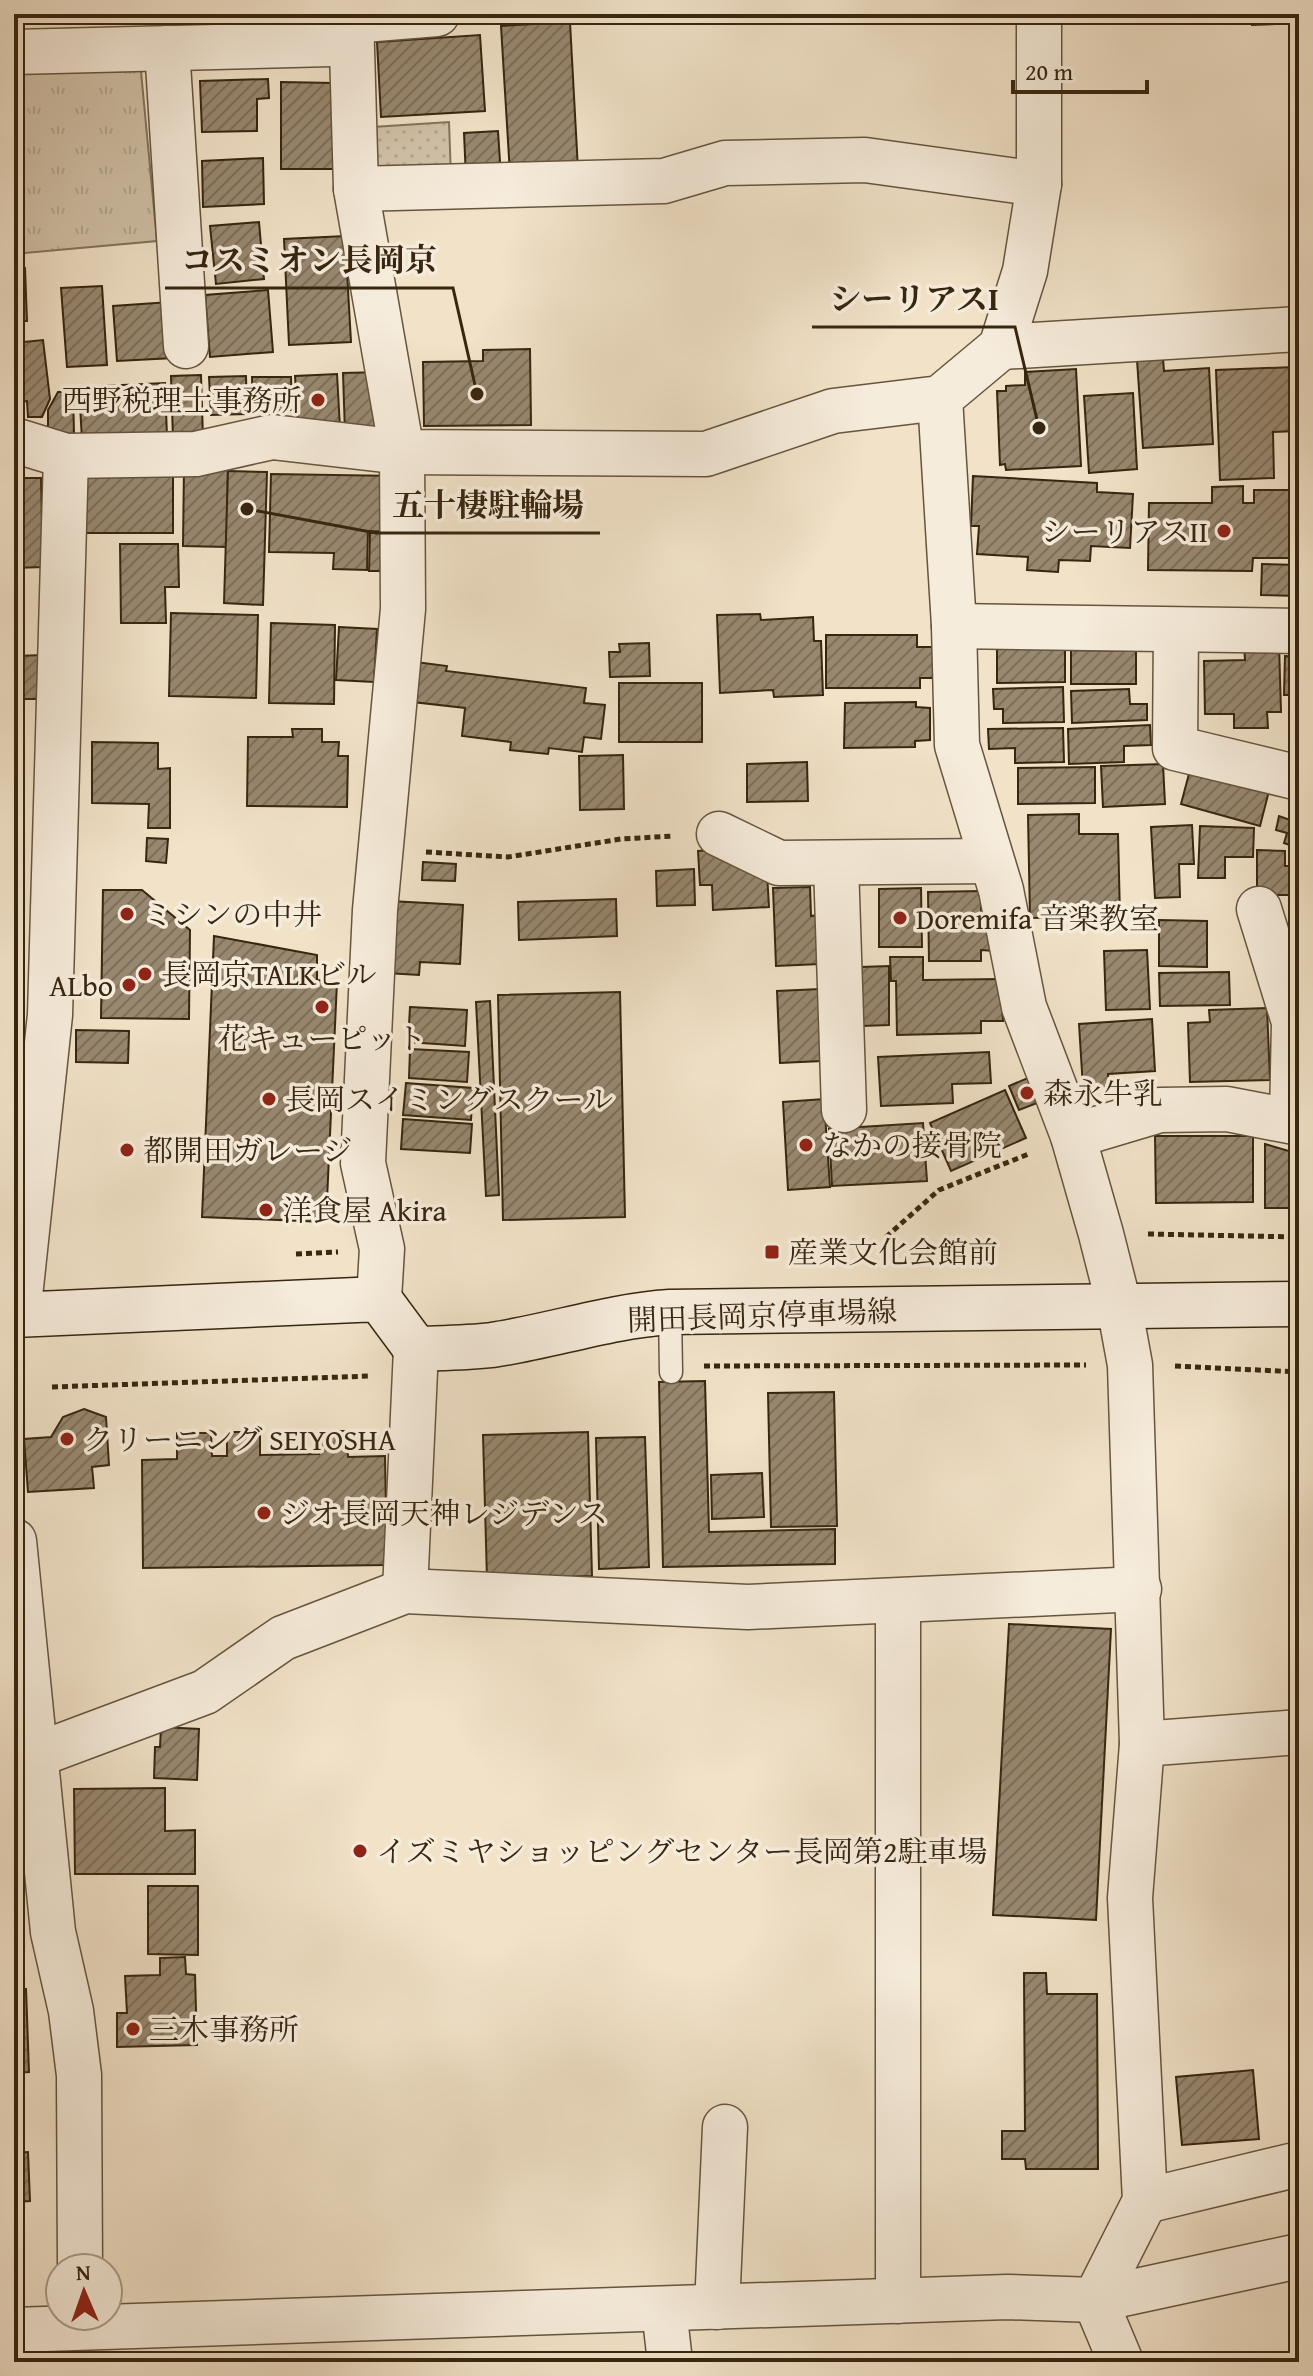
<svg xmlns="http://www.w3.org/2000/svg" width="1313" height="2376" viewBox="0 0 1313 2376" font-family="'Gentium Book Plus','Noto Serif JP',serif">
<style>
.park{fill:url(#park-tufts);stroke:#84745c;stroke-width:2}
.garden{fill:url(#garden-dots);stroke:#84745c;stroke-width:2}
.building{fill:url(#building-hatch);stroke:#372610;stroke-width:2}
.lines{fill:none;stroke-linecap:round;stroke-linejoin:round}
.service-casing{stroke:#66553e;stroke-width:25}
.minor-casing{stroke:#66553e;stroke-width:47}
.secondary-casing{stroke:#372610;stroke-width:47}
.path{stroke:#372610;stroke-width:5;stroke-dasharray:6 4;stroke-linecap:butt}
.service{stroke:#f6ecdb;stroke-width:22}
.minor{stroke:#f6ecdb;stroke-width:44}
.secondary{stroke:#f6ecdb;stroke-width:44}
.poi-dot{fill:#8f2418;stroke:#f6ecdb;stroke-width:3}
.labels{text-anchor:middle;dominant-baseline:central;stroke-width:7;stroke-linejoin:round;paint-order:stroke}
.poi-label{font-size:30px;fill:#372610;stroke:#f6ecdb;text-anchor:start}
.street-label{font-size:30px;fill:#372610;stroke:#f6ecdb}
.leader{fill:none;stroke:#372610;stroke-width:3}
.callout-dot{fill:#372610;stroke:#f6ecdb;stroke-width:3}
.callout-label{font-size:32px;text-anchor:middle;font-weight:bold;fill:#372610;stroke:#f6ecdb;stroke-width:7;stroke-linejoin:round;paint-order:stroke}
</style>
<defs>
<pattern id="park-tufts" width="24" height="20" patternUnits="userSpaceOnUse" patternTransform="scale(2)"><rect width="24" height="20" fill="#d1c2a9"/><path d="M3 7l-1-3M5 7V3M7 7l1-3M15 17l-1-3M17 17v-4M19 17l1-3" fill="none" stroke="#b4a790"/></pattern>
<pattern id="garden-dots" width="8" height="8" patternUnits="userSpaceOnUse" patternTransform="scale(2)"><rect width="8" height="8" fill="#d1c2a9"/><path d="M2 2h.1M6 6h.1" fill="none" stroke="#b4a790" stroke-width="1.8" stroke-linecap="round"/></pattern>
<pattern id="building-hatch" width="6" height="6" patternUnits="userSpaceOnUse" patternTransform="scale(2)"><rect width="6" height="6" fill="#988870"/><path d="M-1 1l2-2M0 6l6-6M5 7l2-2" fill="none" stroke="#7d6f5b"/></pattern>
</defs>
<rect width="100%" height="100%" fill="#f1e2c8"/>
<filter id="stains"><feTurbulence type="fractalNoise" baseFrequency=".0025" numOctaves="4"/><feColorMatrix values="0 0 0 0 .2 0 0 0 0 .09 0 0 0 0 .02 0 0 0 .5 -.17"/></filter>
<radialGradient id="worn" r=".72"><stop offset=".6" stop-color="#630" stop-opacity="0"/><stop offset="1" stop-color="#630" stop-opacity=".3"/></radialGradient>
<polygon class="park" points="140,61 157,241 14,254 14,72"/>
<polygon class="garden" points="449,122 451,177 397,180 374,164 373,127"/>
<g class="building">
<polygon points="197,14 220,14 221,20 197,22"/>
<polygon points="233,14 313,14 313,21 234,28"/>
<polygon points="1252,14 1299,14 1299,23 1252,25"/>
<polygon points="570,22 578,170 510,174 501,26"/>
<polygon points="480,35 485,111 381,117 377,42"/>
<polygon points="268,79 269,98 257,99 257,131 202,132 200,81"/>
<polygon points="281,82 334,83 333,169 281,169"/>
<polygon points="498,131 501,177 466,178 464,133"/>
<polygon points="263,158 264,204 203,207 202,161"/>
<polygon points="259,222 264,279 216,284 210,226"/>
<polygon points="345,236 351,342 289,345 284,239"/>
<polygon points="25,268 27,321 14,321 14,269"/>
<polygon points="102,286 107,365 67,367 61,288"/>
<polygon points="268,290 273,352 210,357 205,295"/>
<polygon points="170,302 174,358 117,361 113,306"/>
<polygon points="43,340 50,399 42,417 28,417 27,401 17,402 14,343"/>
<polygon points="530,349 531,425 424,426 423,362 483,361 483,350"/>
<polygon points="1163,358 1164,371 1209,368 1213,444 1143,448 1137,360"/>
<polygon points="1294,367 1296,431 1273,432 1274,478 1220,480 1216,370"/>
<polygon points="1076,369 1081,466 1006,470 1005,464 1000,465 997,391 1006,391 1006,386 1025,385 1025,372"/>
<polygon points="383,372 386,430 345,433 343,373"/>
<polygon points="337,374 340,428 298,424 295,376"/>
<polygon points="201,375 203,438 173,439 171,376"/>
<polygon points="246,376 247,414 211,415 209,377"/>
<polygon points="252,377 291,377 292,410 253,411"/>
<polygon points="165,383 167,437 82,440 79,387"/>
<polygon points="58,392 73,392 74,434 48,434 48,410"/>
<polygon points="1133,393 1137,469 1089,473 1084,396"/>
<polygon points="228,454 227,547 183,546 184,467"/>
<polygon points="228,471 267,472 263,605 224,603"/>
<polygon points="271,474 397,476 396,532 368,531 367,570 333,569 334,553 269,552"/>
<rect x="86" y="476" width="87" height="57"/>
<polygon points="973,476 1097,483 1097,492 1133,494 1130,548 1091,546 1090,561 1059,560 1058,572 1027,570 1028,557 977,554 979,526 971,526"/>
<polygon points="14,478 41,478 43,567 14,568"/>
<polygon points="1243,486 1243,503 1254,503 1254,490 1299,490 1299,558 1253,558 1252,571 1148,570 1149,503 1212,503 1212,487"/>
<polygon points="370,533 394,533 394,571 369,571"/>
<polygon points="120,544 178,544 179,587 165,587 166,623 121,623"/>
<polygon points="1262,564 1299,565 1299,596 1261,595"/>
<polygon points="171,613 258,615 256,698 169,696"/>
<polygon points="760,614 761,620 813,617 814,641 821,641 823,695 774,697 773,690 720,693 717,615"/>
<polygon points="271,623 335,625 334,704 269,703"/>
<polygon points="339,627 377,629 374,682 336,680"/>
<polygon points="826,635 917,635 917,647 937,647 938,678 920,678 920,688 826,688"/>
<polygon points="649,643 650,676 610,677 609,652 620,652 619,644"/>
<polygon points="1279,644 1281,712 1267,712 1268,728 1234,728 1234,714 1205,714 1204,661 1245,660 1244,645"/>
<polygon points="1065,647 1065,682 997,683 997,648"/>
<polygon points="1071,650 1136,651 1136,684 1071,684"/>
<polygon points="44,655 45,699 16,699 15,656"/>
<polygon points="1285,656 1299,657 1299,695 1284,695"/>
<polygon points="408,661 447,666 446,671 586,688 584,703 605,705 601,739 584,737 582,752 549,748 548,754 510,750 511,742 462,736 465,708 404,701"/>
<rect x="619" y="683" width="83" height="59"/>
<polygon points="1063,687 1064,722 1003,723 1003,709 994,709 993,689"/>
<polygon points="1129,689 1130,704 1147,704 1147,720 1072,723 1071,691"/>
<polygon points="916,702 916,707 930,708 930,740 915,741 915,747 844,748 845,703"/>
<polygon points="1150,725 1151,745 1124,746 1124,762 1069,764 1068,729"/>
<polygon points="1063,728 1064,762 1015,763 1015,748 989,749 988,729"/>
<polygon points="292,729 322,729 322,742 339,742 338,756 348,756 347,807 247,806 248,737 293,737"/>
<polygon points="92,742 158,743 158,769 170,768 170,828 148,828 149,804 92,803"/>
<polygon points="623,755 624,809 580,810 579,756"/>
<polygon points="807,762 808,801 747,802 747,764"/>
<polygon points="1163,764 1165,804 1103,807 1101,766"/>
<polygon points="1095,767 1095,803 1018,804 1018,768"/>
<polygon points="1190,770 1269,791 1260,826 1181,804"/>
<polygon points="1297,793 1299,793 1299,848 1284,843 1287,833 1276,830 1279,816 1290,820"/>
<polygon points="1079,814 1079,834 1118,834 1120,916 1030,918 1028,815"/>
<polygon points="1192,825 1194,864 1179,864 1180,897 1155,898 1151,827"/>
<polygon points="1200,826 1254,828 1253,857 1225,857 1225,878 1198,878"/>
<polygon points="147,838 168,839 166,863 146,861"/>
<polygon points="14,839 17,839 15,912 14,912"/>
<polygon points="728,849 767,873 769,907 713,910 712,885 700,885 698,851"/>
<polygon points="1257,850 1285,851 1285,866 1299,866 1299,895 1257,895"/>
<polygon points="423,862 456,864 455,881 422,880"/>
<polygon points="694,869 695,905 657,906 656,871"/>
<polygon points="810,887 811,916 818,915 820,964 776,966 773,888"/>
<polygon points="921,888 922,947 879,947 879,889"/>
<polygon points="103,890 142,890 190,930 189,1019 101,1018"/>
<polygon points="981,891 981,915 994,914 994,951 981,950 981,961 929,961 928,892"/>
<polygon points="616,899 617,936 519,940 518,902"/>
<polygon points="390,901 463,905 460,964 420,962 419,975 386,973"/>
<polygon points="1159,920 1207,921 1207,967 1159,966"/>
<polygon points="214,936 317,955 317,980 337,982 326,1222 202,1217"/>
<polygon points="1147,950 1150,1009 1106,1010 1104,951"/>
<polygon points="890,957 923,957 923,980 1001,979 1003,1021 981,1021 981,1033 897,1035 896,981 891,981"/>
<polygon points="889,966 889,1025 862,1026 861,967"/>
<polygon points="1229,972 1230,1005 1160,1006 1159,973"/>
<polygon points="820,989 822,1061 780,1063 777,991"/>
<polygon points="620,992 625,1217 503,1220 498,995"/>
<polygon points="490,1001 499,1195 486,1196 476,1002"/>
<polygon points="410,1007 467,1010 465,1046 408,1042"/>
<polygon points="1267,1008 1270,1080 1190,1082 1188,1023 1210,1022 1209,1010"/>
<polygon points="1152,1019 1155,1071 1108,1074 1109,1087 1083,1088 1079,1024"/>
<polygon points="76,1030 129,1031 128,1063 76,1062"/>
<polygon points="410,1049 469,1052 467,1082 409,1078"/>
<polygon points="989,1052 991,1083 952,1084 953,1103 881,1106 878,1057"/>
<polygon points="1035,1075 1045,1100 1019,1110 1009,1086"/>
<polygon points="406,1083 473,1088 471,1120 403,1115"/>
<polygon points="1005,1090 1026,1138 951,1171 930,1123"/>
<polygon points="824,1099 830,1187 788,1190 783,1102"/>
<polygon points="403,1119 472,1124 470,1153 401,1149"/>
<polygon points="923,1123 927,1181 832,1186 829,1129"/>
<polygon points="1155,1136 1253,1136 1253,1202 1156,1203"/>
<polygon points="1265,1144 1299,1154 1299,1208 1265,1208"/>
<polygon points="705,1381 709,1532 835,1529 835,1564 663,1567 659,1382"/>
<polygon points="834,1392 837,1526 771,1527 768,1393"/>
<polygon points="84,1409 106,1417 109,1465 92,1467 94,1488 28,1492 24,1439 51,1437 63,1417"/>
<polygon points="319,1431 347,1431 348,1457 385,1456 387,1565 143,1568 142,1460 177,1459 177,1433 211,1433 212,1456 227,1456 227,1432 260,1432 260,1455 319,1454"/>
<polygon points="588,1432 592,1576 487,1579 483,1435"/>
<polygon points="645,1437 649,1567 599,1569 596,1438"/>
<polygon points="762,1473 764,1517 712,1519 711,1475"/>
<polygon points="1009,1624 1111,1629 1096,1920 993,1915"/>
<polygon points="161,1727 199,1729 197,1780 154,1778 155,1747 160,1747"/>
<polygon points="165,1788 165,1831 195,1830 195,1874 75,1874 74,1789"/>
<polygon points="148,1886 198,1886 198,1955 148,1954"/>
<polygon points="185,1957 186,1974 195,1975 197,2045 117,2047 117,2013 127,2013 125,1976 160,1975 160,1958"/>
<polygon points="1024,1973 1046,1973 1047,1994 1097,1994 1098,2169 1026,2169 1025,2159 1002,2159 1002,2131 1025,2131"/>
<polygon points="14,1989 26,1989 29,2072 14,2073"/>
<polygon points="1253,2070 1259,2139 1182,2145 1176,2077"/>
<polygon points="28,2152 30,2201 14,2202 14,2153"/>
</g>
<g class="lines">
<g class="service-casing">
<polyline id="service" points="670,1312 671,1372"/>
</g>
<g class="minor-casing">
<g id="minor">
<polyline points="351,14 356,189 402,452 403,609 375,910 363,1163 382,1249 379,1299"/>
<polyline points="167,48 186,346"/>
<polyline points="14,52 331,44 351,21 437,14"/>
<polyline points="356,189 664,181 725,163 865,160 1039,184"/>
<polyline points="1001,347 1299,329"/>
<polyline points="940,398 954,626 957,745 1001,890 1024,1007 1073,1136 1101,1234 1119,1305 1130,1365 1142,1744 1130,1898 1145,2201 1095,2300 1121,2362"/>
<polyline points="14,440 66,456 196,454 272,437 402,452 706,454 833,411 940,398 1001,347 1025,271 1039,184 1039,14"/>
<polyline points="954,626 1299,631"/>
<polyline points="1176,630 1175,748 1299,778"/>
<polyline points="719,834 779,863 991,861"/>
<polyline points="836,864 844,1110"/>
<polyline points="1259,909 1294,1022 1292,1119"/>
<polyline points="1073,1136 1160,1110 1227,1109 1299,1123"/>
<polyline points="18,1315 50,1015 66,456"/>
<polyline points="14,1541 53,1932 71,2011 79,2075 80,2268"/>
<polyline points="405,1591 416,1349"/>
<polyline points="1142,1744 1299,1732"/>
<polyline points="34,1756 205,1692 283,1638 405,1591 748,1607 1139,1589"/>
<polyline points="1145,2201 1299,2164"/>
<polyline points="898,2301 898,1602"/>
<polyline points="717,2307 725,2127"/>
<polyline points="664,2309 670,2362"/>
<polyline points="14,2330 1007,2297 1095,2300 1299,2256"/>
</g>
</g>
<g class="secondary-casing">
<path id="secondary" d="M14 1315 379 1299 416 1349C441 1348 467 1348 492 1345 552 1336 609 1316 670 1312L1299 1304"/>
</g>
<g class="path">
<polyline points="426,852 508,857 621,839 674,836"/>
<polyline points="1148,1234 1299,1237"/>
<polyline points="886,1237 939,1190 1031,1153"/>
<polyline points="296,1254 338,1252"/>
<polyline points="704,1366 1086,1365"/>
<polyline points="1175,1366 1299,1372"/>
<polyline points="52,1387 371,1376"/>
</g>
<use href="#service" class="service"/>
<use href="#minor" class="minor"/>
<use href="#secondary" class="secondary"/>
</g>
<g class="poi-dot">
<circle cx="318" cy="400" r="8"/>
<circle cx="1224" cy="531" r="8"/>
<circle cx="127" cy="914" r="8"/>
<circle cx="900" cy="918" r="8"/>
<circle cx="145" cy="974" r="8"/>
<circle cx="129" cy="985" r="8"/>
<circle cx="322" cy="1007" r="8"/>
<circle cx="1027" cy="1093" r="8"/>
<circle cx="269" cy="1099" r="8"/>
<circle cx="806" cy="1145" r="8"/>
<circle cx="127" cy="1150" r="8"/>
<circle cx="266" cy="1210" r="8"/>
<rect x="764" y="1244" width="16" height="16" rx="4"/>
<circle cx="67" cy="1439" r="8"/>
<circle cx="264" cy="1513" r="8"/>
<circle cx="360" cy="1851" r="8"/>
<circle cx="133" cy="2029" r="8"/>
</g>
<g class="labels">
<g class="poi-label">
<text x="302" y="400" text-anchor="end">西野税理士事務所</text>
<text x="1208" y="531" text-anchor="end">シーリアスⅡ</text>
<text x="143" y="914">ミシンの中井</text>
<text x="916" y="918">Doremifa 音楽教室</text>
<text x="161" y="974">長岡京TALKビル</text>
<text x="113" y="985" text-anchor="end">ALbo</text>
<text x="322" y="1038" text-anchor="middle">花キューピット</text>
<text x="1043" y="1093">森永牛乳</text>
<text x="285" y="1099">長岡スイミングスクール</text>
<text x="822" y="1145">なかの接骨院</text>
<text x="143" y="1150">都開田ガレージ</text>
<text x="282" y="1210">洋食屋 Akira</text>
<text x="788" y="1252">産業文化会館前</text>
<text x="83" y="1439">クリーニング SEIYOSHA</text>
<text x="280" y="1513">ジオ長岡天神レジデンス</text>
<text x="376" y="1851">イズミヤショッピングセンター長岡第2駐車場</text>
<text x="149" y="2029">三木事務所</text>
</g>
<g class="street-label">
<text transform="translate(762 1315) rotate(-2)">開田長岡京停車場線</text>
</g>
</g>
<path class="leader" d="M477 394L453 288H165M1039 428L1015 327H812M247 509L376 533H600"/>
<g class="callout-dot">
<circle cx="477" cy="394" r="8"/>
<circle cx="1039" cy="428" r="8"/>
<circle cx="247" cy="509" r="8"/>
</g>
<g class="callout-label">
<text x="309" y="271">コスミオン長岡京</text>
<text x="914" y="310">シーリアスⅠ</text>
<text x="488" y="516">五十棲駐輪場</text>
</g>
<rect width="1313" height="2376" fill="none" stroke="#f1e2c8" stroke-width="48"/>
<rect x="16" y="16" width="1281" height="2344" fill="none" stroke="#372610" stroke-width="4"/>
<rect x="24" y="24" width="1265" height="2328" fill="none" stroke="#372610" stroke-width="2"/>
<g transform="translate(84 2292) rotate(358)"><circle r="38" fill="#f6ecdb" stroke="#aa9d8a" stroke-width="2"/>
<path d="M0-6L14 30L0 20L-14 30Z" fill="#8f2418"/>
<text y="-12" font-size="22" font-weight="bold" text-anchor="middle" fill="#372610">N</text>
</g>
<path d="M1013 80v12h134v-12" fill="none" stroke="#372610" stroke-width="4"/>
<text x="1025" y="80" font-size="24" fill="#372610" stroke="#f6ecdb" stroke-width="6" paint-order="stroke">20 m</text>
<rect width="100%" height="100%" filter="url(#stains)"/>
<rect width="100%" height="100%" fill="url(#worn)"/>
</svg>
